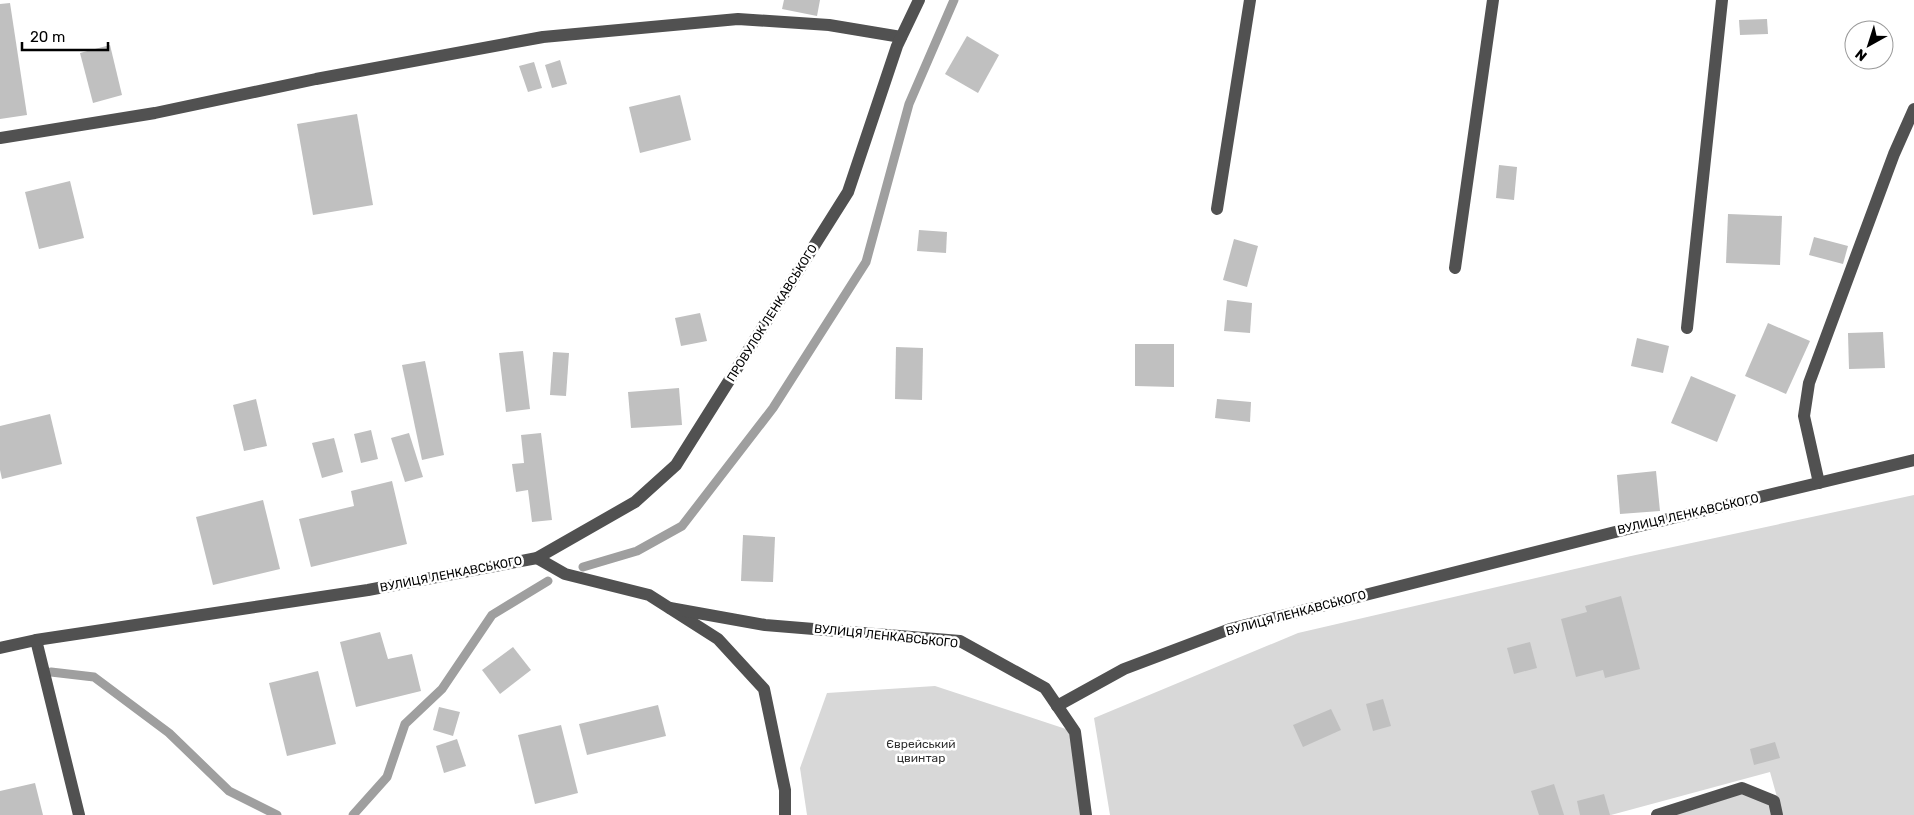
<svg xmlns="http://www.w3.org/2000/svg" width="1914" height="815" viewBox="0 0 1914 815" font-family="Rubik,sans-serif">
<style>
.green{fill:#d8d8d8}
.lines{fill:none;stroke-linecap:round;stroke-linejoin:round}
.stream{stroke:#9f9f9f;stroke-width:9}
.building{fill:#c0c0c0}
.minor{stroke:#515151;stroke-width:12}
.labels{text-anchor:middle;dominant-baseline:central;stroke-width:5;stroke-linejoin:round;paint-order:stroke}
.street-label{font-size:12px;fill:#000;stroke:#fff}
.park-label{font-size:12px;fill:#2f2f2f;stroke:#fff}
</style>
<rect width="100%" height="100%" fill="#fff"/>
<g class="green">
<polygon points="1914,495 1914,815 1782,815 1770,772 1611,815 1110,815 1094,718 1298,633 1631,556"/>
<polygon points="935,686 1075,732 1086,815 807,815 800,768 827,693"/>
<polygon points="1742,788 1774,801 1777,815 1657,815"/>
</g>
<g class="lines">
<g class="stream">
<polyline points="583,567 637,551 682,526 773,408 866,262 909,104 954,0"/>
<polyline points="51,672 94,677 169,733 229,791 277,815"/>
<polyline points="353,815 387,777 405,724 442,689 492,615 548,581"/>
</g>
</g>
<g class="building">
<polygon points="784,0 820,0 817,16 782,9"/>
<polygon points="10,3 27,115 0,119 0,4"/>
<polygon points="1767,19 1768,34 1740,35 1739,20"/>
<polygon points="967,36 999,55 978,93 945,74"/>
<polygon points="110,45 122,95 93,103 80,53"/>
<polygon points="560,60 567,84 552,88 545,65"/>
<polygon points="534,62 542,88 528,92 519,66"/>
<polygon points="680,95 691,140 640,153 629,107"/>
<polygon points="357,114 373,205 313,215 297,124"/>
<polygon points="1499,165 1517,167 1514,200 1496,198"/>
<polygon points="70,181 84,238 39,249 25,192"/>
<polygon points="1728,214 1782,216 1780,265 1726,263"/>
<polygon points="919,230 947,232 946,253 917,251"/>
<polygon points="1814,237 1848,246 1843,264 1809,255"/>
<polygon points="1234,239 1258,246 1247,287 1223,280"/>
<polygon points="1227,300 1252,303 1250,333 1224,331"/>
<polygon points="700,313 707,341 681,346 675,318"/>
<polygon points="1768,323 1810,341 1786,394 1745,376"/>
<polygon points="1883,332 1885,368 1849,369 1848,333"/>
<polygon points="1637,338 1669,346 1663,373 1631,366"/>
<polygon points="1135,344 1174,344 1174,387 1135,386"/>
<polygon points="896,347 923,348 922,400 895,399"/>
<polygon points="523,351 530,409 506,412 499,353"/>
<polygon points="553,352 569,353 566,396 550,395"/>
<polygon points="425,361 444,455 422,460 402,365"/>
<polygon points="1691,376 1736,395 1717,442 1671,423"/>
<polygon points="679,388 682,425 631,428 628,392"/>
<polygon points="256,399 267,446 244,451 233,405"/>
<polygon points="1217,399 1251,402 1250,422 1215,418"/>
<polygon points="50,414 62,464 2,479 0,470 0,426"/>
<polygon points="371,430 378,459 361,463 354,434"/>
<polygon points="409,433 423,477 405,482 391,438"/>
<polygon points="541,433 552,520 532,522 528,490 516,492 512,464 524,463 521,435"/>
<polygon points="334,438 343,472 322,478 312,443"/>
<polygon points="1656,471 1660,511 1620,514 1617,475"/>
<polygon points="392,481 407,544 311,567 299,519 354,506 351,491"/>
<polygon points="263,500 280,569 213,585 196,517"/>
<polygon points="743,535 775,537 773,582 741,581"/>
<polygon points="1621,596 1640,669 1605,678 1603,670 1576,677 1561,619 1587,612 1585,606"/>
<polygon points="380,632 388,659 412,654 421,691 356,707 340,642"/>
<polygon points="1530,642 1537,668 1514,674 1507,648"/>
<polygon points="513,647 531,670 500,694 482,670"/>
<polygon points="318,671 336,744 287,756 269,683"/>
<polygon points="1383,699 1391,726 1373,731 1366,704"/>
<polygon points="658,705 666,736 587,755 579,724"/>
<polygon points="439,707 460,712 453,736 433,730"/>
<polygon points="1331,709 1341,730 1303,747 1293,725"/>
<polygon points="561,725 578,793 535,804 518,735"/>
<polygon points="457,739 466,766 444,773 436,746"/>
<polygon points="1775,742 1780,758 1754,765 1750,749"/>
<polygon points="35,783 43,815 0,815 0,791"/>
<polygon points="1554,784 1564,815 1539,815 1531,791"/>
<polygon points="1604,794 1610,815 1580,815 1577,801"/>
</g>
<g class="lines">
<g class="minor">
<polyline points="0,138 155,113 316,79 543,37 738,19 829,25 901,37"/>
<polyline points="1217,209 1250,0"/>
<polyline points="1455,268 1493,0"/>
<polyline points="1687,328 1722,0"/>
<polyline points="1819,483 1804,416 1809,383 1894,154 1914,109"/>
<polyline points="537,558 565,574 649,595 718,639 764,689 785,790 785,815"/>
<polyline points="670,608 765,625 960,641 1045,688 1075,732 1086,815"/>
<polyline points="36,640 79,815"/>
<polyline points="0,648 36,640 368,590 537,558 635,502 676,465 848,192 897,46 919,0"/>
<polyline points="1057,706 1124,669 1230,629 1631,528 1914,460"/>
<polyline points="1657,815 1742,788 1774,801 1777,815"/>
</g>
</g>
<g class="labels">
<g class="street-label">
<text transform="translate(772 313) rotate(-58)">ПРОВУЛОК ЛЕНКАВСЬКОГО</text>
<text transform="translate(1688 514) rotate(-13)">ВУЛИЦЯ ЛЕНКАВСЬКОГО</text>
<text transform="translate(451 574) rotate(-11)">ВУЛИЦЯ ЛЕНКАВСЬКОГО</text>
<text transform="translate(1296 613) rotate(-15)">ВУЛИЦЯ ЛЕНКАВСЬКОГО</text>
<text transform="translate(886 636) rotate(6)">ВУЛИЦЯ ЛЕНКАВСЬКОГО</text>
</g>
<g class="park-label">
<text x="921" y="744">Єврейський<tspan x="921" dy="14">цвинтар</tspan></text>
</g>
</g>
<g transform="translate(1869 45) rotate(219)"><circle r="24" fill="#ffffff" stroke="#999999"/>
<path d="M0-4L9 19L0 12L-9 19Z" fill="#000000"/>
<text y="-8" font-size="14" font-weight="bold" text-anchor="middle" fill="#000000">N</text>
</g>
<path d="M22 42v8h86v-8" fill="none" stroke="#000000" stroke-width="2.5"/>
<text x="30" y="42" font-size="15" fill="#000000" stroke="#ffffff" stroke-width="4" paint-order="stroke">20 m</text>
</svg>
